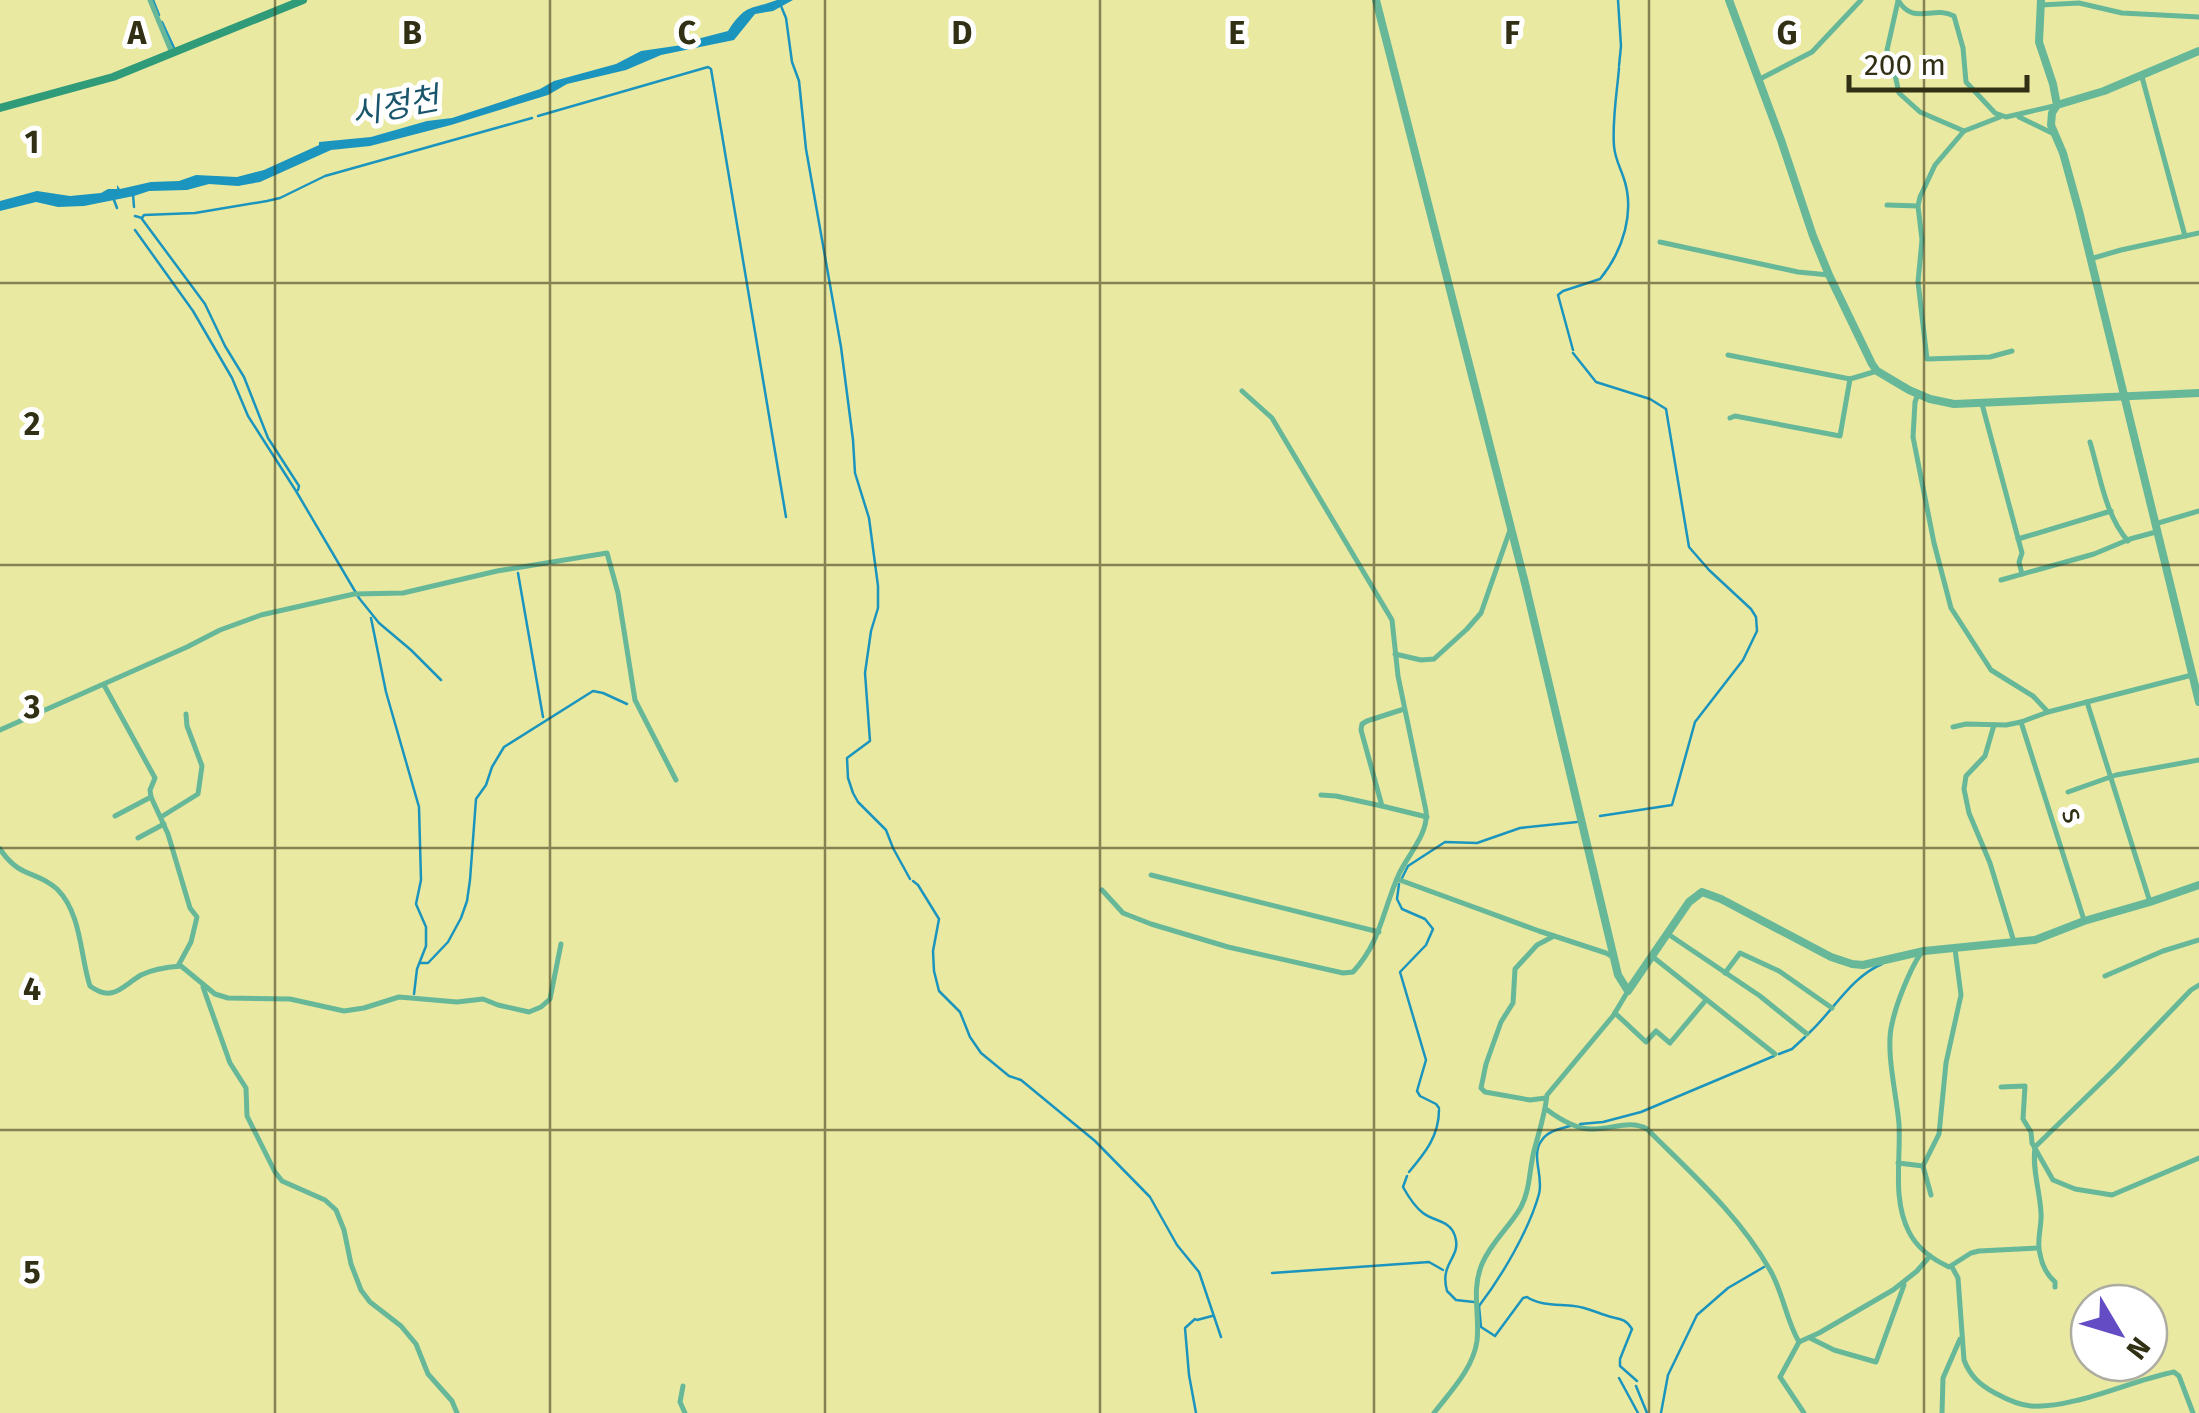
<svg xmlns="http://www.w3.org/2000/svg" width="2199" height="1413" viewBox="0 0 2199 1413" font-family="'Fira Sans','Noto Sans KR',sans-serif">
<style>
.water{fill:#1b95be}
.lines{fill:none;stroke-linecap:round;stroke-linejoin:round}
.stream{stroke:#1b95be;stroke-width:2.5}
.minor{stroke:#67b899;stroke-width:5}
.tertiary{stroke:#67b899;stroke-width:8}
.secondary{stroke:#2f9b78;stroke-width:8}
.grid{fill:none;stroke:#313014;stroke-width:2.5;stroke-opacity:0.55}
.labels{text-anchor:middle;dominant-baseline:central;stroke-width:10;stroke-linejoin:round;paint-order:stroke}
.street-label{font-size:30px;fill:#313014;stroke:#fff}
.water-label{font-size:32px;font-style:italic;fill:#19556b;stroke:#fff}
.grid-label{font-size:32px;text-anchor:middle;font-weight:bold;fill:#313014;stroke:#fff;stroke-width:10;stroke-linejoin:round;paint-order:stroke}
</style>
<rect width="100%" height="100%" fill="#eae9a2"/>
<path class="water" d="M777 0H793L773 11 755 14 734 40 661 55 626 70 567 84 548 95 451 125 370 146 331 150 260 182 238 186 209 184 187 190 149 191 134 196 84 206 58 207 36 202 0 211V201L37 191 70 196 101 193 108 189H117V185L120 189 151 182 179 181 196 175 237 177 264 170 319 145V142L371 137 427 121 452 118 540 89 554 81 616 64 641 51 689 44 701 38 728 31C746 3 751 10 777 0Z"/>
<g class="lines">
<g class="stream">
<polyline points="153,0 159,15"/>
<polyline points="1618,0 1621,46 1619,66"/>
<polyline points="781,6 786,18 792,62 799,81 806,149 841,347 853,440 855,473 869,518 878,586 878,608 871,631 865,673 870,741 847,758 848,778 853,793 858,802 886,830 893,848 910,879"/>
<polyline points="162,22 174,48"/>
<polyline points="538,116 708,67 711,69 786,517"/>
<polyline points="133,194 134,207"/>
<polyline points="114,200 117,208"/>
<polyline points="135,216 142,218 144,215 195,213 267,201 280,198 325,176 532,118"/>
<polyline points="142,219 205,304 225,346 244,377 268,438 299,486 298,490"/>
<polyline points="135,230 193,311 232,378 248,416 296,491 359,598 379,623 411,650 441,680"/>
<path d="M1573 350 1558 295 1563 291 1600 279C1623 251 1636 211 1623 176 1619 165 1615 158 1614 146 1612 120 1617 93 1619 68"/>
<polyline points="1573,353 1596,382 1650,399 1666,409 1689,547 1709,570 1751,609 1756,617 1757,631 1743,660 1695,722 1672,805 1600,816"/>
<polyline points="518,573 543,717"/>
<polyline points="371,618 386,692 419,807 421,880 416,904 426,927 426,946 417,969 414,994"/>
<polyline points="1402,878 1408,866 1445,842 1477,843 1520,828 1577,822"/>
<polyline points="913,881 918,885 939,919 933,951 934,971 939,991 960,1012 970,1037 981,1053 1009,1076 1021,1080 1095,1141 1150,1197 1177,1245 1199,1272 1221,1337"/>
<polyline points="1399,884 1397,899 1402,909 1425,919 1433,929 1426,945 1400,972 1426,1060 1417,1091 1420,1096 1436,1104 1439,1108"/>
<polyline points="420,963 428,963 448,942 461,918 467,901 470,880 476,799 486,785 492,767 504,747 593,691 603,693 627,704"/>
<path d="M1809 1033C1833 1011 1851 977 1882 964"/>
<polyline points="1779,1054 1792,1049 1805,1037"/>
<polyline points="1580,1124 1603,1122 1641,1112 1774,1056"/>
<path d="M1409 1172C1425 1153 1439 1136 1439 1110"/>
<path d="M1407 1176 1403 1187C1408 1196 1415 1207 1423 1213 1435 1222 1450 1220 1455 1236 1462 1258 1439 1262 1447 1291L1456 1300 1474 1302"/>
<polyline points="1272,1273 1429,1262 1443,1270"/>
<path d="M1479 1306 1481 1327 1495 1336 1523 1298 1527 1297C1540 1306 1559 1304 1574 1306 1585 1307 1595 1312 1605 1315 1617 1320 1624 1316 1632 1329L1620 1359V1366L1637 1381"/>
<path d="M1479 1306C1502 1276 1529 1230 1539 1194 1544 1176 1530 1155 1542 1140 1548 1131 1560 1129 1570 1126"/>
<polyline points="1619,1378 1638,1413"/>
<polyline points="1636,1386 1647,1413"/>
<polyline points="1196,1413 1189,1375 1185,1328 1195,1319 1197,1320 1212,1316"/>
<polyline points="1661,1413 1668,1375 1697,1315 1728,1288 1764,1267"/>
</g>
<g class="minor">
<polyline points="150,0 172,53"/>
<path d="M1898 0C1913 26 1933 5 1954 16L1963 48 1966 82 1995 113 2006 117 2054 106"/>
<polyline points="1898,1 1887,50 1893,66 1899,93 1920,112 1964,131"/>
<polyline points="2041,5 2079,3 2122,13 2199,17"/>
<polyline points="2142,77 2185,236"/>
<polyline points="1758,80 1812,52 1861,0"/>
<polyline points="2000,117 1964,131 1935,165 1920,197 1918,206 1922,240 1918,282 1927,359 1990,357 2012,351"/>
<polyline points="2019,117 2054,134"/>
<polyline points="1887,205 1918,206"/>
<polyline points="1660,242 1798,272 1829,275"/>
<polyline points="2090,259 2121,250 2199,233"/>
<polyline points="1728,355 1850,379 1877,371"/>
<polyline points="1918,394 1915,402 1913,437 1934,543 1951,608 1991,670 2033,696 2048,712"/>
<polyline points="1982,404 2022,553 2019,562 2022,574"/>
<polyline points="1730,418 1735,416 1840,436 1850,379"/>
<path d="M2090 442C2100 475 2105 515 2128 541"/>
<polyline points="2155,524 2199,511"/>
<polyline points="2018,539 2111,511"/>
<polyline points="2001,580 2094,554 2130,539 2156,532"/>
<polyline points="1395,654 1421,660 1434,659 1467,629 1481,613 1510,530"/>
<polyline points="104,685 155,778 150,790 151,797 168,834 190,908 197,917 191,942 178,966"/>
<polyline points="2087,702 2150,902"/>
<polyline points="1404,709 1367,721 1362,724 1361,730 1382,806 1427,817"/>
<polyline points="2021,722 2084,920"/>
<polyline points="1994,725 1985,756 1966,776 1964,789 1969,813 1990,863 2014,942"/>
<polyline points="1953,727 1966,724 2006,725 2021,722 2048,712 2192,675"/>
<polyline points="0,730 187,647 220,630 261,615 354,594 403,593 497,571 607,553 618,593 635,700 676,780"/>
<polyline points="2068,792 2116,775 2199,760"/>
<polyline points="1321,795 1336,796 1382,806"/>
<polyline points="115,816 151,797"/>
<polyline points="161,817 198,794 202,766 187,726 186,714"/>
<polyline points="138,838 164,824"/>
<path d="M0 849C20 879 36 870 57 889 82 914 80 956 90 986 113 1003 122 986 141 975 153 969 168 967 181 966L215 994 228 998 290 999 344 1011 364 1008 399 997 457 1002 483 999 498 1005 529 1012 541 1007 550 999 561 944"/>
<polyline points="1151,875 1379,932"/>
<polyline points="1397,879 1539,931 1606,953 1614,958"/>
<path d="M1102 890 1123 913 1151 924 1228 947 1343 973 1353 972C1381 942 1383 909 1399 874 1408 855 1429 833 1426 811L1398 676 1392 620 1272 418 1242 391"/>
<polyline points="1668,934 1760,996 1807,1034"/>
<path d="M1921 953C1910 969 1896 1004 1892 1024 1885 1050 1897 1097 1899 1124 1901 1160 1892 1198 1909 1232 1917 1248 1932 1259 1949 1267L1971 1253 1979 1251 2038 1248"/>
<polyline points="1653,957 1775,1054"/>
<polyline points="1725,973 1740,953 1779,971 1832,1008"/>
<polyline points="2105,976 2163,951 2199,940"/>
<polyline points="203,987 230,1063 246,1088 247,1116 275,1172 282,1181 325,1200 336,1210 344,1230 351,1264 361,1290 370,1302 401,1326 416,1344 428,1374 452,1401 457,1413"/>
<polyline points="1615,1013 1646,1042 1656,1031 1670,1043 1706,1000"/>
<polyline points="2001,1087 2025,1086 2023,1119 2031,1132 2032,1143 2053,1180 2075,1189 2112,1195 2199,1158"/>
<polyline points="1546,1098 1530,1100 1485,1092 1481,1088 1486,1064 1501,1022 1513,1003 1515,969 1537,945 1554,936"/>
<path d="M1546 1109C1558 1118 1575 1129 1591 1129 1610 1130 1630 1119 1647 1129 1691 1173 1739 1215 1770 1270 1783 1292 1786 1320 1799 1342"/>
<polyline points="1898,1163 1923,1166"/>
<polyline points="1931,1195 1923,1166 1939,1134 1946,1063 1961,995 1955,949"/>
<path d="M1952 1267 1958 1278 1964 1360C1970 1376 1980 1385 1995 1393 2006 1399 2018 1405 2031 1406 2073 1409 2132 1380 2174 1372L2179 1376 2193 1413"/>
<path d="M2055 1287V1282C2047 1275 2042 1265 2040 1254 2036 1241 2042 1227 2041 1213 2040 1191 2032 1170 2035 1147L2116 1068 2191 990 2199 985"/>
<polyline points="1810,1338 1834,1350 1876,1362 1904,1285"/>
<polyline points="683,1386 680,1402 685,1413"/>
<path d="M1434 1413C1450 1392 1473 1369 1477 1341 1480 1315 1471 1290 1482 1264 1491 1242 1509 1228 1521 1207 1531 1188 1529 1167 1535 1147 1540 1129 1545 1114 1547 1095L1613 1016 1628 991"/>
<polyline points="1804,1413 1780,1377 1799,1342 1819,1333 1893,1290 1917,1271 1930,1256"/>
<polyline points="1942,1413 1943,1378 1960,1339"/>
</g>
<g class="tertiary">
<polyline points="1376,0 1525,583 1618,975 1628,991 1689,902 1702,892 1721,899 1831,957 1852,964 1863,965 1924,951 2035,940 2084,921 2150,902 2199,885"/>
<polyline points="1729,0 1781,140 1813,236 1829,275 1872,364 1877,371 1909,390 1930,399 1954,404 2199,393"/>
<polyline points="2041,0 2039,42 2053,84 2057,105 2052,113 2051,125 2063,153 2079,211 2199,702"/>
<polyline points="2057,105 2104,91 2199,51"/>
</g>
<polyline class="secondary" points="0,108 113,77 303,0"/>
</g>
<path class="grid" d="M275 0V1413M550 0V1413M825 0V1413M1100 0V1413M1374 0V1413M1649 0V1413M1924 0V1413M0 283H2199M0 565H2199M0 848H2199M0 1130H2199"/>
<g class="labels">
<g class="street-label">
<text transform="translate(2073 815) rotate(71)">s</text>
</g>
<g class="water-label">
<text transform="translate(395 106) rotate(-11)">시정천</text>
</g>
</g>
<g class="grid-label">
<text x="137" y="44">A</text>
<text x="412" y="44">B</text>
<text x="687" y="44">C</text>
<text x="962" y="44">D</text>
<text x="1237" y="44">E</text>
<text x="1512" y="44">F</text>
<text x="1787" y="44">G</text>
<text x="32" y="153">1</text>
<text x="32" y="435">2</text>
<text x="32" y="718">3</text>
<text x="32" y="1000">4</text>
<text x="32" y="1283">5</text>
</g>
<g transform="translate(2119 1333) rotate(128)"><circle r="48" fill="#ffffff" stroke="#adaca1" stroke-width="2.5"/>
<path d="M0-8L18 38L0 25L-18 38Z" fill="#644cc5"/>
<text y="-15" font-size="28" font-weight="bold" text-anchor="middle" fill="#313014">N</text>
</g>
<path d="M1849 75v15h178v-15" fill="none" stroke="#313014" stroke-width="5"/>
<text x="1864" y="75" font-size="30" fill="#313014" stroke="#ffffff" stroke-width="8" paint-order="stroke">200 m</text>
</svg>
